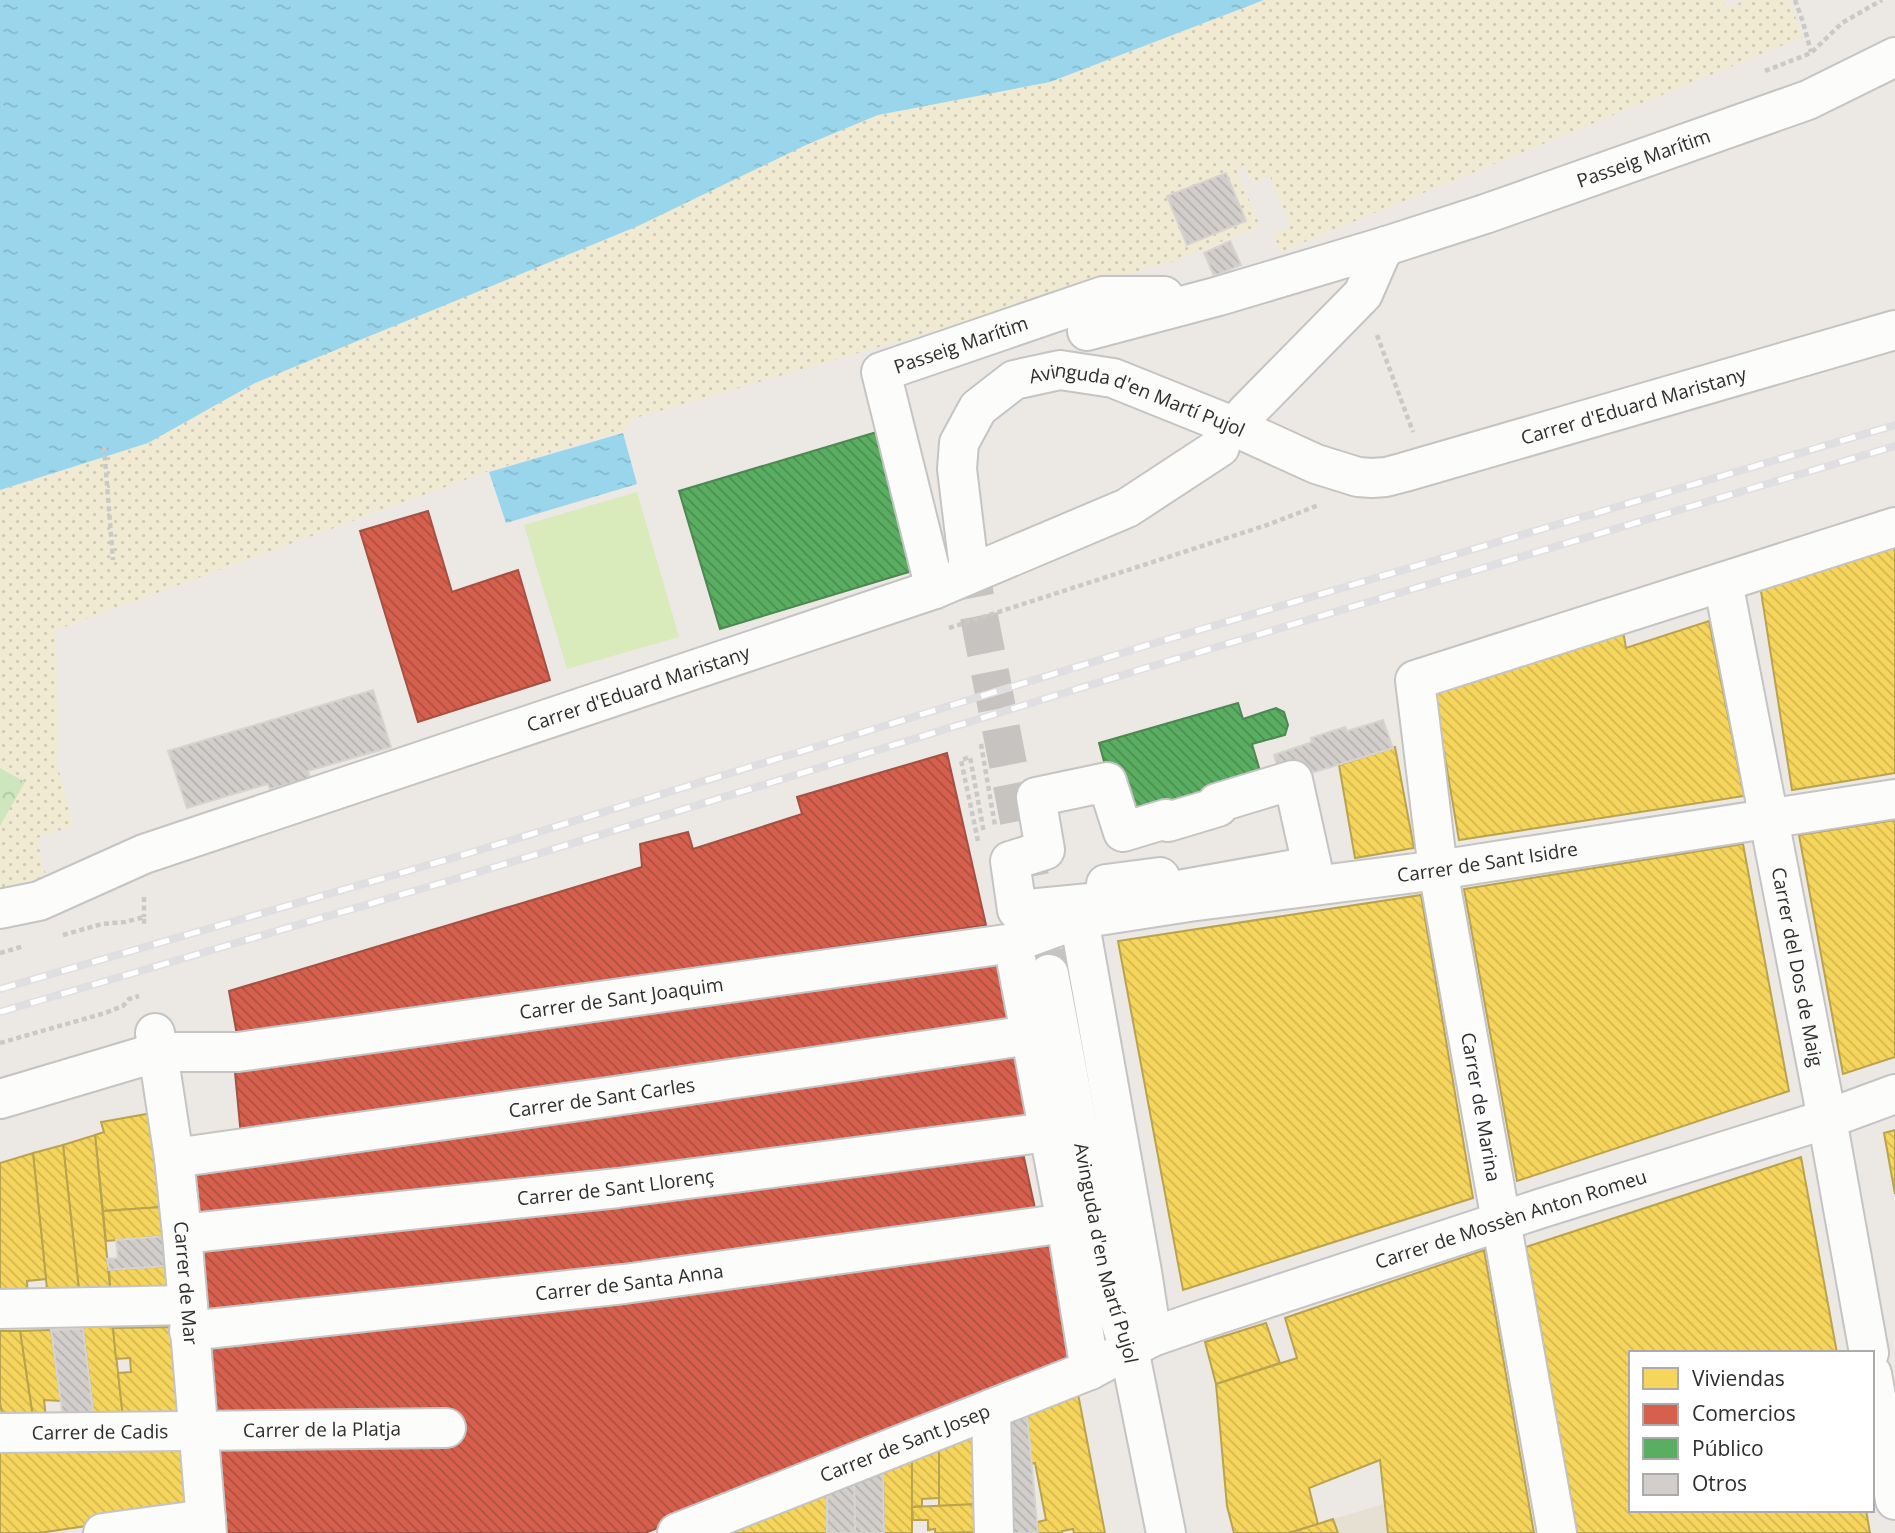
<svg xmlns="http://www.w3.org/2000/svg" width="1895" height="1533" viewBox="0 0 1895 1533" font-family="'Open Sans',sans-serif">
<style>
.education{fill:#e6e0d3}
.sand{fill:url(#sand-dots)}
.park{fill:url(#park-crowns)}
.pitch{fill:#d9eabb}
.water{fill:url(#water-ripples)}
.homes{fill:url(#homes-back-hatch);stroke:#baa34e;stroke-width:2}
.shops{fill:url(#shops-back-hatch);stroke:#a45144;stroke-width:2}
.public{fill:url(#public-back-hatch);stroke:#4d8852;stroke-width:2}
.building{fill:url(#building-back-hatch);stroke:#d7d4d0;stroke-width:2}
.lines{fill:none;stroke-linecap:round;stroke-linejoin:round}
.minor-tunnel{stroke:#c6c3c0;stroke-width:38;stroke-dasharray:38 19;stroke-linecap:butt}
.minor-casing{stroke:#c5c4c5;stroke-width:42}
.path{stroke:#c9c9c8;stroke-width:4.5;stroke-dasharray:5 3.5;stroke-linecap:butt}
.minor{stroke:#fcfcfb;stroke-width:38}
.rail-casing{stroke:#dfdfe1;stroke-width:8}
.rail{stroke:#fff;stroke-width:5;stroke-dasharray:16;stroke-linecap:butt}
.labels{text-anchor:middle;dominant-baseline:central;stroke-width:7;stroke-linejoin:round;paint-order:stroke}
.street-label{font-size:19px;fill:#2e2e2e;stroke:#fff}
</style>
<defs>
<pattern id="sand-dots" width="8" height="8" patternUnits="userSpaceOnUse" patternTransform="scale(1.75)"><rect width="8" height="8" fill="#f0ead3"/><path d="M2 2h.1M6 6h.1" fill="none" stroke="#cec9b5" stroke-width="1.8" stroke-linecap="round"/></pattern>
<pattern id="park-crowns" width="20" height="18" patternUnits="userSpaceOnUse" patternTransform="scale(1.75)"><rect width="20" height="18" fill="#cee6be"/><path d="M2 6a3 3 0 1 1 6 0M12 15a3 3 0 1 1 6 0" fill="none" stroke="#b1c6a4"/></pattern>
<pattern id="water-ripples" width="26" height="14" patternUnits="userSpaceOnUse" patternTransform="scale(1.75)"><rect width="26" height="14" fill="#99d6ec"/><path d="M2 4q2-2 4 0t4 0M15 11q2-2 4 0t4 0" fill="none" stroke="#84b8cb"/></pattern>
<pattern id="homes-back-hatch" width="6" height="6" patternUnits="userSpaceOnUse" patternTransform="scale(1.75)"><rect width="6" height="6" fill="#f6d55c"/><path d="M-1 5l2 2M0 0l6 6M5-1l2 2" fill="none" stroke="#d3b750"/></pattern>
<pattern id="shops-back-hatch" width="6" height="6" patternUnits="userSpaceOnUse" patternTransform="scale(1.75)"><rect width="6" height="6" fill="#d6604d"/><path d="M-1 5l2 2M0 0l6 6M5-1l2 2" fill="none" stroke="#ae5040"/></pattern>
<pattern id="public-back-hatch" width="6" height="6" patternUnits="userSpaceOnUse" patternTransform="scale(1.75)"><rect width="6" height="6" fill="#5aae61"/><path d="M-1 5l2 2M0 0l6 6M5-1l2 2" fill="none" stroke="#4b8e50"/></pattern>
<pattern id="building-back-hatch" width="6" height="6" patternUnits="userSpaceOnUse" patternTransform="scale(1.75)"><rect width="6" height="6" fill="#d1cecb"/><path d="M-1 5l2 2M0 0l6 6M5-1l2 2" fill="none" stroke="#b4b1af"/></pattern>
</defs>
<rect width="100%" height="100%" fill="#ece8e4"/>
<polygon class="education" points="1384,1504 1388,1533 1289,1533 1333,1519"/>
<polygon class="sand" points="1264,0 1725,0 1723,1 1726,8 1747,0 1789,0 1803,37 1280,252 1274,234 1290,227 1270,176 1253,183 1243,165 1236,169 1260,226 1174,261 635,418 622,431 489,471 56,630 58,768 73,826 37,838 46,876 0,890 0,490 148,443 255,383 808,144 878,115 1050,82"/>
<polygon class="park" points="0,768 25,782 0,826"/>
<polygon class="pitch" points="637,492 679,637 567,669 524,525"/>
<g class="water">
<polygon points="0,0 1264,0 1050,82 878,115 808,144 638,226 255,383 148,443 0,490"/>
<polygon points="623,433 637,484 506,523 489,472"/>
</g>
<g class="homes">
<polygon points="1895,543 1895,773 1792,790 1760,585"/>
<polygon points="1709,621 1744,796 1459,840 1433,687 1622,625 1626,648"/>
<polygon points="1395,747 1414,848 1355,858 1339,765"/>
<polygon points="1895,820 1895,1057 1843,1074 1799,835"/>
<polygon points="1743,844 1789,1091 1517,1181 1464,889"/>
<polygon points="1421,895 1473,1198 1183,1290 1118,941"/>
<polygon points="158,1112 162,1207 103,1211 95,1135 104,1132 101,1122"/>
<polygon points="1895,1130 1895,1194 1884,1133"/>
<polygon points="95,1135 111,1297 80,1299 63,1145"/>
<polygon points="63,1145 80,1299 48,1299 33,1153"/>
<polygon points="33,1153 46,1279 27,1281 28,1300 0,1301 0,1163"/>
<polygon points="1801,1157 1837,1353 1631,1353 1631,1510 1866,1510 1870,1533 1577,1533 1526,1247"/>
<polygon points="162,1207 165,1236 106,1241 103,1211"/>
<polygon points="1484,1250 1534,1533 1388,1533 1380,1460 1309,1488 1318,1524 1289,1533 1234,1533 1227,1506 1216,1384 1297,1358 1285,1318"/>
<polygon points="168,1266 171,1295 111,1297 109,1270"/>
<polygon points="1266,1323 1280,1363 1216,1384 1205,1342"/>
<polygon points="108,1324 113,1328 123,1417 94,1417 83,1329 86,1325"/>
<polygon points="172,1327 180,1416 123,1417 118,1373 131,1372 130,1358 116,1359 113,1328"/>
<polygon points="51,1330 61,1401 44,1400 46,1418 33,1418 20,1331"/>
<polygon points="0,1331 20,1331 33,1418 3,1419 0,1403"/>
<polygon points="1078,1394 1105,1533 1074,1533 1073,1529 1062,1531 1062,1533 1038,1533 1037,1522 1046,1520 1035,1463 1031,1464 1027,1413"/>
<polygon points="977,1430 979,1504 939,1506 939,1445"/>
<polygon points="939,1445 939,1498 922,1499 922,1506 912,1507 912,1456"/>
<polygon points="182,1447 188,1511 39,1533 0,1533 0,1449"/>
<polygon points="912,1456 912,1533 884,1533 883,1467"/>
<polygon points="827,1490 827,1533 730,1533 730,1529"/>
<polygon points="979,1504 979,1532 935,1533 935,1529 928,1530 928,1520 913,1520 912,1507"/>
<polygon points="1333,1519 1338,1533 1289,1533 1318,1524"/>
</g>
<g class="shops">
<polygon points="428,511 452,592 518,570 550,680 418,722 360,531"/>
<polygon points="947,753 986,925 237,1035 229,991 642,867 640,844 688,832 693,849 802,814 797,797"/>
<polygon points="997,960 1009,1026 241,1136 235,1072"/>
<polygon points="1014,1052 1026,1119 191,1224 186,1170"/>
<polygon points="1023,1153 1036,1213 624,1268 201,1316 193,1250"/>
<polygon points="1048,1240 1072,1363 645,1533 222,1533 214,1447 453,1446 453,1412 209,1416 202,1345"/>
</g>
<g class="public">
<polygon points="880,431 922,568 720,629 679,491"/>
<polygon points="1238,703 1243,719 1276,708 1284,712 1288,725 1285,735 1252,744 1265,788 1123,831 1099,743"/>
</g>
<g class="building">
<polygon points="1226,173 1246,221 1187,245 1167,196"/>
<polygon points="1230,241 1241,265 1214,276 1204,253"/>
<polygon points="373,690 391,747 308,771 310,778 270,789 268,784 187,808 168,751"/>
<polygon points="1383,720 1393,748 1282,782 1274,755 1312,742 1311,738 1345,727 1347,731"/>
<polygon points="165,1236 168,1266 109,1270 107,1259 118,1258 116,1240"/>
<polygon points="83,1329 94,1417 63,1418 51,1330"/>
<polygon points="1027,1413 1038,1533 1006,1533 1003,1422"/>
<polygon points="883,1467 884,1533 855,1533 854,1479"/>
<polygon points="854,1479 855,1533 827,1533 827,1490"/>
</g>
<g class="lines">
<polyline class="minor-tunnel" points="968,560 1049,974"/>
<g class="minor-casing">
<g id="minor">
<path id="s1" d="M1087 331 1219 296 1386 246 1485 214 1808 100 1895 57"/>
<polyline points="1245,414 1363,294 1380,255 1386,246"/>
<path id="s2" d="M968 560 957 469 959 443 978 408 1014 380 1060 370 1113 378 1235 427 1316 464 1358 477 1372 478 1386 477 1405 472 1895 330"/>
<path id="s3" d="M1723 582 1827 1119 1869 1353"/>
<path id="s4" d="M935 589 881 372 1103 296H1164"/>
<polygon points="1293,780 1312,866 1162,893 1160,877 1106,884 1110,901 1017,910 1010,861 1045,850 1036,797 1107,782 1123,832 1166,819 1168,822 1218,807 1217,803"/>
<path id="s5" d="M0 909 39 901 144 854 935 589 1127 508 1220 447"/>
<polyline points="1079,919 1142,1272 1152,1337"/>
<polyline points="1013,943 1066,1223 1090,1370"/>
<path id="s6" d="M1049 974 1106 1275 1129 1349 1166 1533"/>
<path id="s7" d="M155 1033 174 1158 182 1234 207 1533"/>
<path id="s8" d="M0 1099 158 1052H238L1013 943 1079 919 1189 902 1438 870 1895 799"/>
<path id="s9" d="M174 1158 608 1097 1030 1035"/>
<path id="s10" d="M182 1234 618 1188 1048 1132"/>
<polyline points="0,1309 188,1305"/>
<path id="s11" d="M189 1331 624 1284 1066 1223"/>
<polyline points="1872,1374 1895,1500"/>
<polyline points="991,1409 994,1533"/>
<path id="s12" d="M0 1433 446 1428"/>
<polyline points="103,1533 206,1519"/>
<path id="s13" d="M677 1533 1090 1370 1152 1337 1201 1320 1539 1209 1827 1119 1895 1094"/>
<polyline points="1557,1533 1438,870 1415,680 1895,527"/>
</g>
</g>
<g class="path">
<polyline points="1795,0 1803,22 1811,52"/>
<polyline points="1765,71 1811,53 1842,23 1882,0"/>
<polyline points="1377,335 1413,432"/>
<polyline points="104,447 113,560"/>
<polyline points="949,628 1267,525 1319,505"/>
<polyline points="981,744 995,826"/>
<polyline points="978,841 961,760 970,757 984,833"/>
<polyline points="144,897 144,917"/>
<polyline points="63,935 102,924 125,922 144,917 144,927"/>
<polyline points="0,953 24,946"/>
<polyline points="0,1043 105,1013 123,1006 129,999 139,996"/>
</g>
<use href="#minor" class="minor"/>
<g class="rail-casing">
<g id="rail">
<polyline points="0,989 463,855 1148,645 1895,425"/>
<polyline points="0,1012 472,874 1149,667 1895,446"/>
</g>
</g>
<use href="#rail" class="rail"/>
</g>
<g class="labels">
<g class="street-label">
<text stroke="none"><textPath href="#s1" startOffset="583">Passeig Marítim</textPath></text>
<text stroke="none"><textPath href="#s4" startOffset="308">Passeig Marítim</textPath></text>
<text stroke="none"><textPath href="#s2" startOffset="854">Carrer d'Eduard Maristany</textPath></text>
<text stroke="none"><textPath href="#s2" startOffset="332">Avinguda d'en Martí Pujol</textPath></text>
<text stroke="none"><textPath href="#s5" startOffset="676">Carrer d'Eduard Maristany</textPath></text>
<text stroke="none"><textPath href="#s8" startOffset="1510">Carrer de Sant Isidre</textPath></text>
<text stroke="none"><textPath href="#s3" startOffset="392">Carrer del Dos de Maig</textPath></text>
<text stroke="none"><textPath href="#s8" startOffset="632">Carrer de Sant Joaquim</textPath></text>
<text stroke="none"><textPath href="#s9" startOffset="432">Carrer de Sant Carles</textPath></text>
<text transform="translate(1481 1107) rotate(80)">Carrer de Marina</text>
<text stroke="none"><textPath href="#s10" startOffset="436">Carrer de Sant Llorenç</textPath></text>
<text stroke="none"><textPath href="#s13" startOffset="892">Carrer de Mossèn Anton Romeu</textPath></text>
<text stroke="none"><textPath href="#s6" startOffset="285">Avinguda d'en Martí Pujol</textPath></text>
<text stroke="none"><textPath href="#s7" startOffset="252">Carrer de Mar</textPath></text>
<text stroke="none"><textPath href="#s11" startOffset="443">Carrer de Santa Anna</textPath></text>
<text stroke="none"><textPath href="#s12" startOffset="322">Carrer de la Platja</textPath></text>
<text stroke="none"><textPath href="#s12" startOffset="100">Carrer de Cadis</textPath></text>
<text stroke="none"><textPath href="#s13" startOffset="245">Carrer de Sant Josep</textPath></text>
</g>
</g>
<rect x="1629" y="1351" width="245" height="161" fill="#ffffff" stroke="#ababab" stroke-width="2"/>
<rect x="1643" y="1368" width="35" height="21" fill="#f6d55c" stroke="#ababab" stroke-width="2"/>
<text x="1692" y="1386" font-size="21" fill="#2e2e2e">Viviendas</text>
<rect x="1643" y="1404" width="35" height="21" fill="#d6604d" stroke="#ababab" stroke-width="2"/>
<text x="1692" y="1421" font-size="21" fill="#2e2e2e">Comercios</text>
<rect x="1643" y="1438" width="35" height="21" fill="#5aae61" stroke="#ababab" stroke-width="2"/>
<text x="1692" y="1456" font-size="21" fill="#2e2e2e">Público</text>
<rect x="1643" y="1474" width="35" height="21" fill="#d1cecb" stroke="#ababab" stroke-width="2"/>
<text x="1692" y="1491" font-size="21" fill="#2e2e2e">Otros</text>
</svg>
